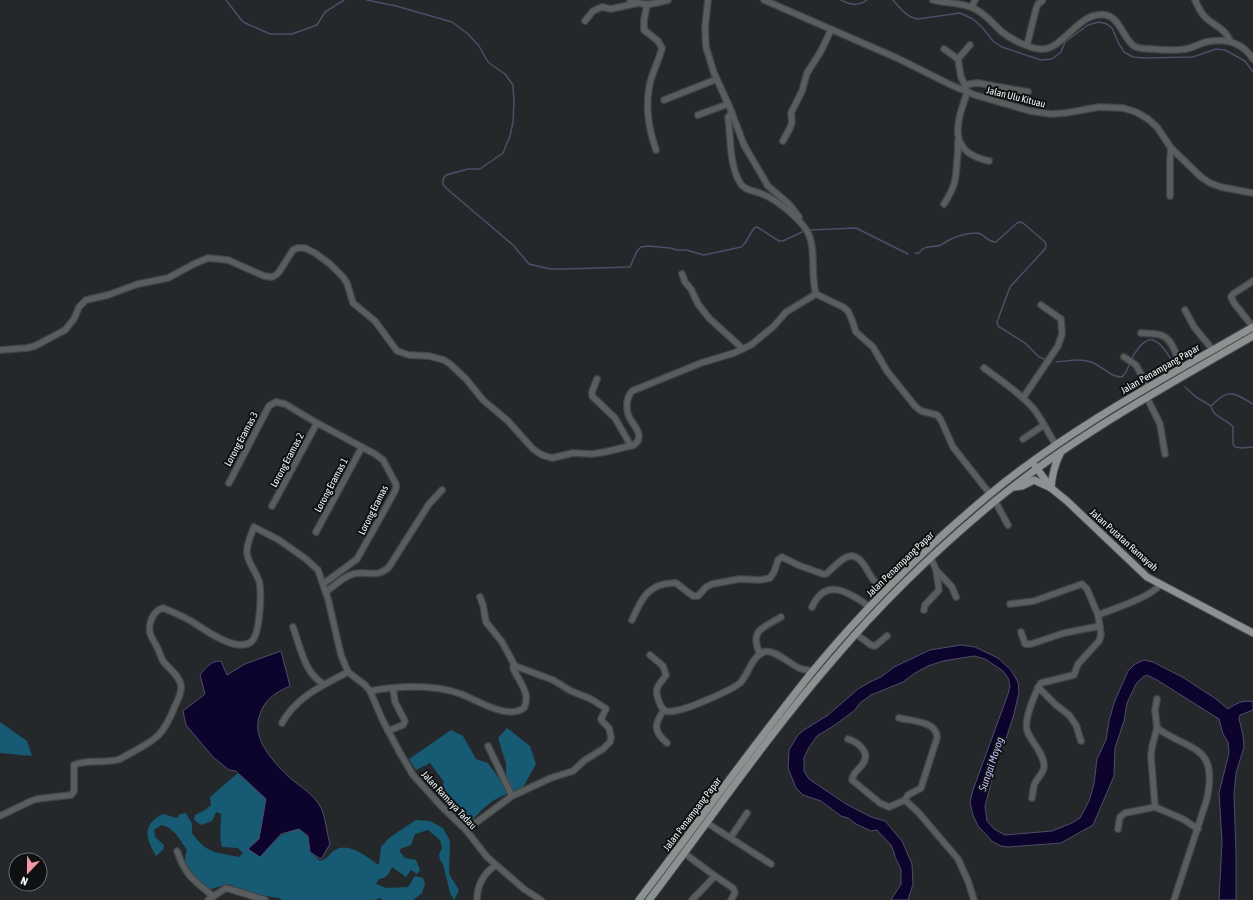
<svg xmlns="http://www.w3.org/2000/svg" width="1253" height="900" viewBox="0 0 1253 900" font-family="'Asap Condensed',sans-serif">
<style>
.forest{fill:#165b73}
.water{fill:#0c042c;stroke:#514c69}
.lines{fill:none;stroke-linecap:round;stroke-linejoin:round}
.stream{stroke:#514c69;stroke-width:1.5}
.minor-casing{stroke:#414547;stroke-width:8}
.major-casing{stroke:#414547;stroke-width:9}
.minor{stroke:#5a5d5d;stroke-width:5.5}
.major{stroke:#8c9191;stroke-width:7}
.labels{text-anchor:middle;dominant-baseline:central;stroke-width:4;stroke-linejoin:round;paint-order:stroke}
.street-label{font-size:10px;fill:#f2f5f7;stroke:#0f1011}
.water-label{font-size:11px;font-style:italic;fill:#bcbcf9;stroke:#0f1011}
</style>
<rect width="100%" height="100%" fill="#24282a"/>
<g class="forest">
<polygon points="0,722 27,741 32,756 0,753"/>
<path d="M507 728 530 746 536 764 522 789C507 793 494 798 483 809 476 815 472 822 464 826L439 797 444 782 430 763 416 770 409 759 451 730 463 736 476 759 488 763 502 782 506 779V764L498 738Z"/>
<path d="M238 773 266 799 259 839 248 849 260 857 281 835 299 829 308 837 310 852 320 861C331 857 328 854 335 850 349 841 368 858 379 865L381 847 388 839 399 831 416 820 430 821 443 828 450 841 449 874 459 890 454 900 450 893 443 864 440 860 439 855 442 848 440 840 428 830 415 834 411 845 400 849V852L405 858 416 860 420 870 417 874 411 870 406 877 392 867C389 874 387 878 379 879L376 884 386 888 408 887 415 876 423 878 425 883 422 893 413 900H382L380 898 374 900H282L279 898 247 893 229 884 211 889 206 888C194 877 180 867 187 850 180 840 174 827 161 825L154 830 155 837 164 845 163 850 156 856C146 838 141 825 163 814L177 818 180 814 186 813 192 824V833C207 854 215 852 239 857L243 853 238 848 222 847C219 837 221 824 221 814L216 812 212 821 201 825 194 820 195 815 205 810 211 805 210 797Z"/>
</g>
<g class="water">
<path d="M961 645 975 647 998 658 1011 670 1018 682 1019 692 1014 714 1005 742 997 760 985 806 987 821 994 829 1005 835 1052 831 1072 823 1080 818 1089 801 1094 784 1097 759 1106 740 1109 721 1114 703 1128 671 1135 664 1144 660 1153 662 1184 678 1216 699 1228 709C1235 704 1244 699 1253 702V710L1240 715 1239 719 1243 735 1244 747 1236 773 1234 794 1236 853V900H1219L1222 841 1219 793 1229 753 1228 742 1223 734 1219 719 1157 680 1147 675 1143 677 1136 684 1127 703 1124 721 1115 748 1114 776 1093 825 1061 843 1008 847 1001 846 993 842 978 826 973 815 970 802 973 790 1008 694 1010 686 1008 678 1003 671 985 659 974 656 943 661 928 666 915 673 903 682 871 695 860 703 855 710 835 725 817 736 808 749 804 758V771L809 779 846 804 871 817 885 821 902 841 912 864 913 884 908 900H891L901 884V869L895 857 894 852 891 845 877 830 871 831 856 824 848 818 841 816 821 801 803 795 796 788 788 768 789 750 798 735 804 730 828 715 858 689 870 682 881 677 894 667 930 650Z"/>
<path d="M281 651 290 686C275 693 264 699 259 717 252 740 275 764 291 779 301 787 313 794 320 806 325 813 327 835 330 844L321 859 310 852 308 836 299 829 281 834 260 857 248 849 259 839 266 799 236 771 229 770 213 757 186 725 183 711 205 694 200 675C206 667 211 661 221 661L227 675 245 664Z"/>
</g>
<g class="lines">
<g class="stream">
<polyline points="226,0 243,22 270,34 292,34 317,25 325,12 344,0"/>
<polyline points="367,0 396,6 452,22 468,34 479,46 488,62 505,74 513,85 514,102 513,122 510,136 503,153 480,169 468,169 446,175 443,179 443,184 446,188 513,245 529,264 550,269 566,269 630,267 637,251 641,247 648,246 670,248 677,250 686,250 704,255 741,247 745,243 754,228 757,227 779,241 783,241 804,231"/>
<path d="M841 0C850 5 859 6 867 0"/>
<path d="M893 0C900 8 906 17 918 19L960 13 973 19 982 27 993 41 1002 47 1041 60 1052 59 1061 52 1065 42 1088 25 1099 22 1107 24 1112 28 1119 44 1124 52 1133 57 1144 58 1193 57 1216 49 1225 50 1245 61 1253 72"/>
<polyline points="810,230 856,228 908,254"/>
<path d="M915 253H919C925 244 933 248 941 245 944 243 947 241 949 240 957 236 968 233 977 233 984 233 986 242 996 242L1017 223 1020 222 1023 223 1045 242 1046 245 1045 249 1010 287 997 322 998 326 1025 343 1039 357 1047 360"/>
<path d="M1132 358C1148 330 1158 337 1172 361"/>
<path d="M1056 362C1068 361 1080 358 1091 362 1102 366 1110 377 1122 377L1126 372 1129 365"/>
<polyline points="1185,387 1196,397 1211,406"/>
<path d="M1253 404C1234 393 1229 387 1211 406 1213 418 1226 418 1233 427V444L1235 447 1242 448 1253 447"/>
</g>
<g class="minor-casing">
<g id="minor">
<path d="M630 0C646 7 652 4 668 0"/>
<polyline points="708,0 705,27 706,47 714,73 730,108 744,145 768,186 789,204 799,217"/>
<polyline points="764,0 897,58 951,85 975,95 1030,111 1051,114 1066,113 1099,107 1123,108 1136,112 1148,119 1157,127 1171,148 1201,177 1210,183 1221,187 1253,193"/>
<path d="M933 0C947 4 962 2 975 9 986 14 993 24 1002 32 1011 39 1030 49 1041 49 1060 51 1076 18 1097 15 1120 11 1121 37 1134 46 1139 49 1147 49 1152 49 1163 50 1175 51 1186 49 1192 48 1199 44 1206 42 1225 38 1242 42 1253 59"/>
<path d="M1195 0C1198 6 1200 12 1205 17 1213 25 1226 29 1230 41"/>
<path d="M647 5 644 20V30L658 41 662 48C659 60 653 71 650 83 645 105 649 130 656 150"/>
<polyline points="972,7 975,0"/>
<polyline points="585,21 593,11 602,7 611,9 638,3"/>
<polyline points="1027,45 1036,9 1038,4 1042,1"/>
<polyline points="944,49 958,59"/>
<polyline points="966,87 969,84 978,83 1028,92"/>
<polyline points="966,90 966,87 961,77 958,59 970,45"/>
<path d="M967 93C956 124 947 152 989 161"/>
<polyline points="664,100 717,79"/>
<path d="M732 113 728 117C731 138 729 162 739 181 744 191 753 190 762 194 776 199 799 218 807 231 817 248 810 275 816 294L843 307 848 311 852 320 856 332 873 347 887 371 915 406 921 411 937 415 941 420 953 447 990 494"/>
<polyline points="698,115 728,104"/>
<polyline points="783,141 790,128 792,122 791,113 802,91 807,73 821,51 831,30"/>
<polyline points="1170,196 1170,159 1171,148"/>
<path d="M944 204C955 187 956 180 957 161 958 154 958 148 958 141"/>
<polyline points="682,274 685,282 691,289 698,304 709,318 743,349"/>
<polyline points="1253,281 1233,294 1231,297 1234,303 1253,327"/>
<polyline points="1185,310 1194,327 1213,350"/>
<path d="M1141 333C1148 334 1157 333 1163 336 1173 340 1178 359 1182 369"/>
<path d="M0 350 27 348 35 346 65 330 74 319 79 307 86 300 108 295 138 284 168 278 194 264 208 258 228 260 264 276 272 277 276 275 279 272 293 250 298 248H305L315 253 330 264 343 277 347 283 353 303 375 321 397 351 409 355 429 356 444 360 450 364 466 379 483 400 508 421 533 449 542 455 552 458 573 453 592 454 605 452 634 445 638 441 639 435C636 423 626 420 627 405 627 399 628 396 632 391L701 363 734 353 751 345 774 326 786 312 816 294"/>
<polyline points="1124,357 1136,365 1148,387"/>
<path d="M984 368C1000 380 1019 392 1033 408 1042 419 1048 433 1056 445"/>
<polyline points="597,379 592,392 592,396 615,418 631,446"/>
<polyline points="1023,398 1058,346 1062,334 1061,319 1041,305"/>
<polyline points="1147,398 1160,424 1165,454"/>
<polyline points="1023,439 1044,425"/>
<polyline points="229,483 269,406 276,402 285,404 317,423 375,454 383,460 396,484 396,488 394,493 357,559 323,584"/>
<polyline points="995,501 1008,525"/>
<polyline points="272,506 317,423"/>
<polyline points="316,532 362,447"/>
<polyline points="937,571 952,587 956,597"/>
<path d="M326 592C334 586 343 577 353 574 368 570 376 579 389 567L429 504 442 490"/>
<polyline points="480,597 483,605 486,622 502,642 515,666"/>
<polyline points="1010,604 1034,601 1082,584 1087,589 1098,615"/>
<path d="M812 607C826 576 850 593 870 607"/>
<polyline points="924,610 925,605 939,590 936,570 931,558"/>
<path d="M632 620C641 599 649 582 676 583L693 596H698L706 587 712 584 740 579 760 580 770 578 774 572 778 560 782 557 798 565 823 574H826C832 569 838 562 845 558 859 550 866 569 872 578 875 583 880 587 885 591"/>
<path d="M293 627C300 646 305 675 324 684"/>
<polyline points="1021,632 1025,644 1031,644 1064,633 1100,626"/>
<polyline points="856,634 871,645 875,646 887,636"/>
<path d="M760 654C749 630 763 628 781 617"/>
<path d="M650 655 663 666 666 675C660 685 654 685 658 699 660 704 661 709 666 711 670 712 675 711 679 710 692 707 730 691 740 683 749 674 751 657 764 652 773 648 790 664 799 668 803 670 809 670 813 671"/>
<polyline points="1038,687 1056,705 1069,715 1076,725 1081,741"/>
<path d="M370 691C399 686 433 684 461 694 479 701 507 720 524 708 531 694 520 683 514 670L513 667 515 666 553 680 571 691 591 699 605 708 606 709 601 719 602 721 609 728 611 737 610 742 603 749 585 760 573 771 551 778 512 796 466 830"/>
<path d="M664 710C654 724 653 731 667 743"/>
<path d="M282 723C296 697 323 685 348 672"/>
<path d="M1157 728C1191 752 1218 744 1207 799L1174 900"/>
<polyline points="388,731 403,725 405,721 395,702 393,688"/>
<path d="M848 739C858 742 872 753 862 765 858 770 852 774 852 780L880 803 889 807 905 800 908 795 921 788 937 738C938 721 911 721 899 718"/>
<polyline points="488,746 512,796"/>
<path d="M1032 798C1033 793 1033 787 1035 783 1038 777 1044 773 1044 766 1044 754 1033 744 1028 733 1022 723 1035 693 1041 683L1074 675 1078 664 1099 641 1101 635 1098 615C1115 608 1149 598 1160 585"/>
<polyline points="905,800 918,812 958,859 968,881 974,900"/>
<polyline points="1155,807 1151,756 1152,747 1157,728 1155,710 1157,699"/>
<path d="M0 816 31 801 37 799 71 795 74 791V765C88 759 105 764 120 759 151 741 161 742 175 706 178 700 182 692 181 685 179 675 169 669 163 661 161 657 159 651 157 647 155 643 153 640 151 636 147 626 152 611 163 608 173 612 182 616 191 621 204 629 218 640 234 644 240 645 247 646 252 641 260 633 262 592 259 581 256 572 248 563 247 553 246 545 251 535 254 527L279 540 306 559 318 570 328 599 341 655 348 672 365 685 370 691 383 721 400 753 413 775 442 807 466 830 487 857 524 889 541 900"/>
<polyline points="707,823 771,864"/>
<polyline points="1118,829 1120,817 1125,813 1155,807 1183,819 1198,829"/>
<polyline points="731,837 747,813"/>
<path d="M177 851C185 875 194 881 213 896"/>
<polyline points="684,853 715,876 692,900"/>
<polyline points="715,876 733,888 735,893 731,900"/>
<polyline points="208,900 226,888 265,900"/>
<path d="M477 900C477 885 484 873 496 865"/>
</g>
</g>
<g class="major-casing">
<g id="major">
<polyline points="1035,466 1049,485"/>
<polyline points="1015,487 1022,486 1034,480 1051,488 1067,501 1147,577 1253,633"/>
<path d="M1051 488C1052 475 1054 466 1060 454"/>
<path d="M639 900C697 824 752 747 812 672 864 609 927 546 990 494 1070 428 1163 379 1253 327"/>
<path d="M649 900C710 820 767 736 833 660 882 602 937 549 995 501 1074 436 1165 387 1253 336"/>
</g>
</g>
<use href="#minor" class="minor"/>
<use href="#major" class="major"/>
</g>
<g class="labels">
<g class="street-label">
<text transform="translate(1016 97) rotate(14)">Jalan Ulu Kituau</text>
<text transform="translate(1160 369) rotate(-30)">Jalan Penampang Papar</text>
<text transform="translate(241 439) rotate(-62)">Lorong Eramas 3</text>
<text transform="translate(287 460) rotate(-62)">Lorong Eramas 2</text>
<text transform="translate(331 485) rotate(-62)">Lorong Eramas 1</text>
<text transform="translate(373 510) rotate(-63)">Lorong Eramas</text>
<text transform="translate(1124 540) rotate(42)">Jalan Putatan Ramayah</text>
<text transform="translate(900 564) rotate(-44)">Jalan Penampang Papar</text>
<text transform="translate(449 800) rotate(47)">Jalan Ramaya Tadau</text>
<text transform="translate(692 814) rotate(-53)">Jalan Penampang Papar</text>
</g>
<g class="water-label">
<text transform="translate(991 764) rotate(-71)">Sungai Moyog</text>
</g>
</g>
<g transform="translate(28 872) rotate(202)"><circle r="19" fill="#0f1011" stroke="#6a6c6d"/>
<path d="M0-3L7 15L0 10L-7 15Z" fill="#f39aa7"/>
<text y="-6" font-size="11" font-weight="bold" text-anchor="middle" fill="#f2f5f7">N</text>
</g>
</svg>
